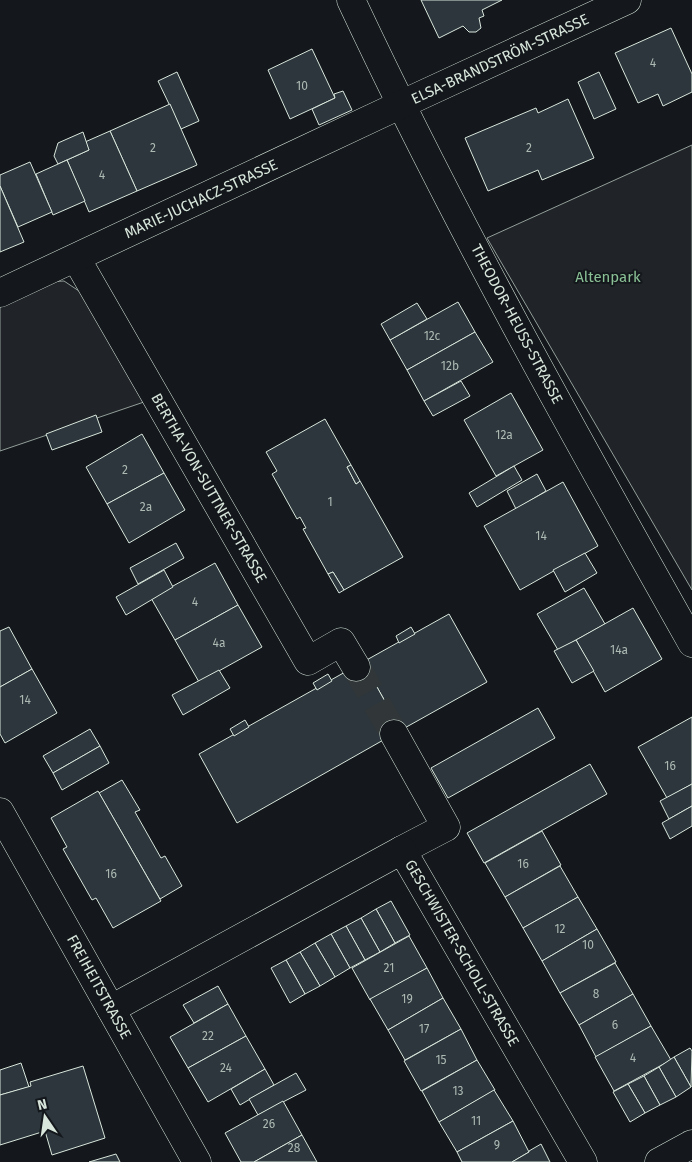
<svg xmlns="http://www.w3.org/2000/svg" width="692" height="1162" viewBox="0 0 692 1162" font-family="'Fira Sans',sans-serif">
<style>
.green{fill:#202428;stroke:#939e99}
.building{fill:#2c363c;stroke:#d8e6dc}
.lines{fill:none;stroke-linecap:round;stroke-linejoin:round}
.minor-tunnel{stroke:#313739;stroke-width:28;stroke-dasharray:28 14;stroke-linecap:butt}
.minor-casing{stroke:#d8e6dc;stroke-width:29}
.minor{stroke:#14181c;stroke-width:28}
.labels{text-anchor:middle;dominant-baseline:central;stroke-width:4;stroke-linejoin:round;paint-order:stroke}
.number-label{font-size:12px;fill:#adbab4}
.street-label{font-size:15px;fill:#d8e6dc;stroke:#14181c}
.park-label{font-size:15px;fill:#8ac095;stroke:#14181c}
</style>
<rect width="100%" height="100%" fill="#14181c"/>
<g class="green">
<polygon points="692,145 692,590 487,238"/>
<polygon points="64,281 82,293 144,402 0,451 0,302 44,282"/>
</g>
<g class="building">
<polygon points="421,0 502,0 482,10 484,16 479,18 481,28 476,32 469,32 463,26 439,38"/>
<polygon points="671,28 692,74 692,92 663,106 658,94 638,103 615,53"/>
<polygon points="312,49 335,98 290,119 268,70"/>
<polygon points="177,72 199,121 181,129 158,81"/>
<polygon points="599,72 616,109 594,119 578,82"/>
<polygon points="343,91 352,110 319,125 312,109 335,98 334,94"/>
<polygon points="568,99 594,158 542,180 538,170 488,191 465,138 536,108 538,113"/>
<polygon points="170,104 197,165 137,191 110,131"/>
<polygon points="110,131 137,191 89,212 67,160 89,150 85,142"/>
<polygon points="83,132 89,150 58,164 54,156 58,143"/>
<polygon points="67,160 85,201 53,215 36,174"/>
<polygon points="30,162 52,212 18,227 0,186 0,175"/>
<polygon points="0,186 24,242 0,252"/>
<polygon points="458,302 475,332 407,370 390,340"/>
<polygon points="417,303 427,319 390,340 381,324"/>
<polygon points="475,332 493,362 424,401 407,370"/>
<polygon points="461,381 470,396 433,416 424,401"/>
<polygon points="511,393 543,450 496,476 464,420"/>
<polygon points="96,415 102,432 52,450 46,434"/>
<polygon points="325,419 351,465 347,467 356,484 360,481 403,557 344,590 333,572 328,574 303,529 306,528 300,517 297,519 272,474 277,471 266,452"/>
<polygon points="142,434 164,473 107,504 86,467"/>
<polygon points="351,465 360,481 356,484 347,467"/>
<polygon points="514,466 522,480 477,507 469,493"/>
<polygon points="164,473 185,510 129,543 107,504"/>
<polygon points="537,474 546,491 516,509 507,491"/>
<polygon points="563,482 598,546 520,590 484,526"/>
<polygon points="176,543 184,558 138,584 130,568"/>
<polygon points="585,553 597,573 565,592 553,570"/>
<polygon points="215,563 238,605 175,640 151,598"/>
<polygon points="164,570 173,587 126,615 116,597"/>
<polygon points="333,572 344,590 339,593 328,574"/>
<polygon points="584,588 605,624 558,650 537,614"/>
<polygon points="238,605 262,647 199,682 175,640"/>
<polygon points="633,608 662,659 605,692 576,640"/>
<polygon points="449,614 487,682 401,730 363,662"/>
<polygon points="9,627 32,669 0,687 0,631"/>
<polygon points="411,627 415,634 399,643 396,636"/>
<polygon points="576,640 594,671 572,683 554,651"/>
<polygon points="363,662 401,730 237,823 199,754"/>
<polygon points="32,669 57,713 5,743 0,734 0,687"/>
<polygon points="219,670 230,688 183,715 172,695"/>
<polygon points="328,674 332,681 317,690 313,683"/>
<polygon points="538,708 555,738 448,798 431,768"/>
<polygon points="692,717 692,784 667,798 638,747"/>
<polygon points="245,720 249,727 234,736 230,729"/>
<polygon points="90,729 100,746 53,773 43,756"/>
<polygon points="100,746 109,763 62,790 53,773"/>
<polygon points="590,764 607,794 484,863 467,833"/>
<polygon points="122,780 140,810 135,812 161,858 165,856 182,886 160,899 99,793"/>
<polygon points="692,784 692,806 669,819 660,801"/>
<polygon points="98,791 161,901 113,928 96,898 92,900 63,849 67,847 51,818"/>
<polygon points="692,806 692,826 670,839 662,823"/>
<polygon points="542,831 561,865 505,897 485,863"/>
<polygon points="560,866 578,897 523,928 505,897"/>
<polygon points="578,897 597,929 542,961 523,928"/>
<polygon points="391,901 410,935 395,943 376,909"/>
<polygon points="376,909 395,943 380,952 361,918"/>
<polygon points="361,918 380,952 365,960 346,926"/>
<polygon points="346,926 365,960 350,968 331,934"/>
<polygon points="597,929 616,962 560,993 542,961"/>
<polygon points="331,934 350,968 335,977 315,943"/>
<polygon points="409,936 427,968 370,1000 352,968"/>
<polygon points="315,943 335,977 320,986 300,952"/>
<polygon points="300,952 320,986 305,994 286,960"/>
<polygon points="286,960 305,994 290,1003 271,968"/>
<polygon points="615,963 633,994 579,1025 560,993"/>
<polygon points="427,968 443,998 388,1030 370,999"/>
<polygon points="218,986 228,1004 194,1023 183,1005"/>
<polygon points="633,994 651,1026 596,1057 579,1025"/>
<polygon points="443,998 461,1029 405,1060 388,1030"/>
<polygon points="228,1004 246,1036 188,1068 170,1037"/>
<polygon points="651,1026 671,1060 614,1091 595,1057"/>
<polygon points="461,1029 477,1060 421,1091 404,1061"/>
<polygon points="246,1036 265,1069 208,1102 188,1068"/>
<polygon points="690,1048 692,1051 691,1087 674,1057"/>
<polygon points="674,1057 691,1087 676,1097 659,1067"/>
<polygon points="477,1060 495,1090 439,1122 422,1091"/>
<polygon points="21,1063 29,1087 0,1095 0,1070"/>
<polygon points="83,1066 105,1138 52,1155 45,1131 0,1145 0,1095 31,1086 30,1082"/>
<polygon points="659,1067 676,1097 660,1105 644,1076"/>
<polygon points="265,1069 274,1085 240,1105 231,1089"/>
<polygon points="296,1073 306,1090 258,1115 249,1099"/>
<polygon points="644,1076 660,1105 645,1113 628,1084"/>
<polygon points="628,1084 645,1113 630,1122 613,1092"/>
<polygon points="494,1090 513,1121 457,1152 439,1122"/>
<polygon points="283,1101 302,1135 254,1162 241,1162 225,1133"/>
<polygon points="513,1121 529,1152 512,1162 462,1162 457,1152"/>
<polygon points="302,1135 317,1162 254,1162"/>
<polygon points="541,1144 550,1162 512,1162 529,1152 529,1151"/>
<polygon points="116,1154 120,1162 89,1162"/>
</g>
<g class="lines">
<polyline class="minor-tunnel" points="356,667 394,734"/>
<g class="minor-casing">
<g id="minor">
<path d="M351 0C454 220 573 432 692 643"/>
<polyline points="76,258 308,661 341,642 356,667"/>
<polyline points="0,293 400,105 627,0"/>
<polyline points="394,734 446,827 402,850"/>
<polyline points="0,812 197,1162"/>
<polyline points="111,1009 402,850 583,1162"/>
<polyline points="659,1162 692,1144"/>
</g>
</g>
<use href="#minor" class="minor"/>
</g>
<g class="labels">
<g class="number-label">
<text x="653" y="63">4</text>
<text x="302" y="86">10</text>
<text x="153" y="148">2</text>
<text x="529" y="148">2</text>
<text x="102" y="175">4</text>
<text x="432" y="336">12c</text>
<text x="450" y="366">12b</text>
<text x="504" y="435">12a</text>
<text x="125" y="470">2</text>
<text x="330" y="502">1</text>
<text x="146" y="507">2a</text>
<text x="541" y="536">14</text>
<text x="195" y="602">4</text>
<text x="219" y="643">4a</text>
<text x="619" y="650">14a</text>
<text x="25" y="700">14</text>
<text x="670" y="766">16</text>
<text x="523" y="864">16</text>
<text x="111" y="874">16</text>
<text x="560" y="929">12</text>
<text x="588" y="945">10</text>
<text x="389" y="968">21</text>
<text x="596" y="994">8</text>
<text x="407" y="999">19</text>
<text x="615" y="1025">6</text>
<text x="424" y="1029">17</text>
<text x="208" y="1036">22</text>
<text x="633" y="1058">4</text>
<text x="441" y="1060">15</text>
<text x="226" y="1068">24</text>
<text x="458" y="1091">13</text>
<text x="476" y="1121">11</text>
<text x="269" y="1124">26</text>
<text x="497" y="1145">9</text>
<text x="294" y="1148">28</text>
</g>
<g class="street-label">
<text transform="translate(500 59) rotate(-25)">ELSA-BRANDSTRÖM-STRASSE</text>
<text transform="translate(201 199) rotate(-25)">MARIE-JUCHACZ-STRASSE</text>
<text transform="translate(517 324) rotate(62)">THEODOR-HEUSS-STRASSE</text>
<text transform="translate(209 488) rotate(60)">BERTHA-VON-SUTTNER-STRASSE</text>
<text transform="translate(462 953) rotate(60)">GESCHWISTER-SCHOLL-STRASSE</text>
<text transform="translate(99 987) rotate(61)">FREIHEITSTRASSE</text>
</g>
<g class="park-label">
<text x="608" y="277">Altenpark</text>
</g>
</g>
<g transform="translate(45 1117) rotate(347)" stroke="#14181c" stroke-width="4" paint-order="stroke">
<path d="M0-4L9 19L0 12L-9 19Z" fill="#d8e6dc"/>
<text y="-8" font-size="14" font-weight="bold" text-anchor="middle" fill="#d8e6dc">N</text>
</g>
</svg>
